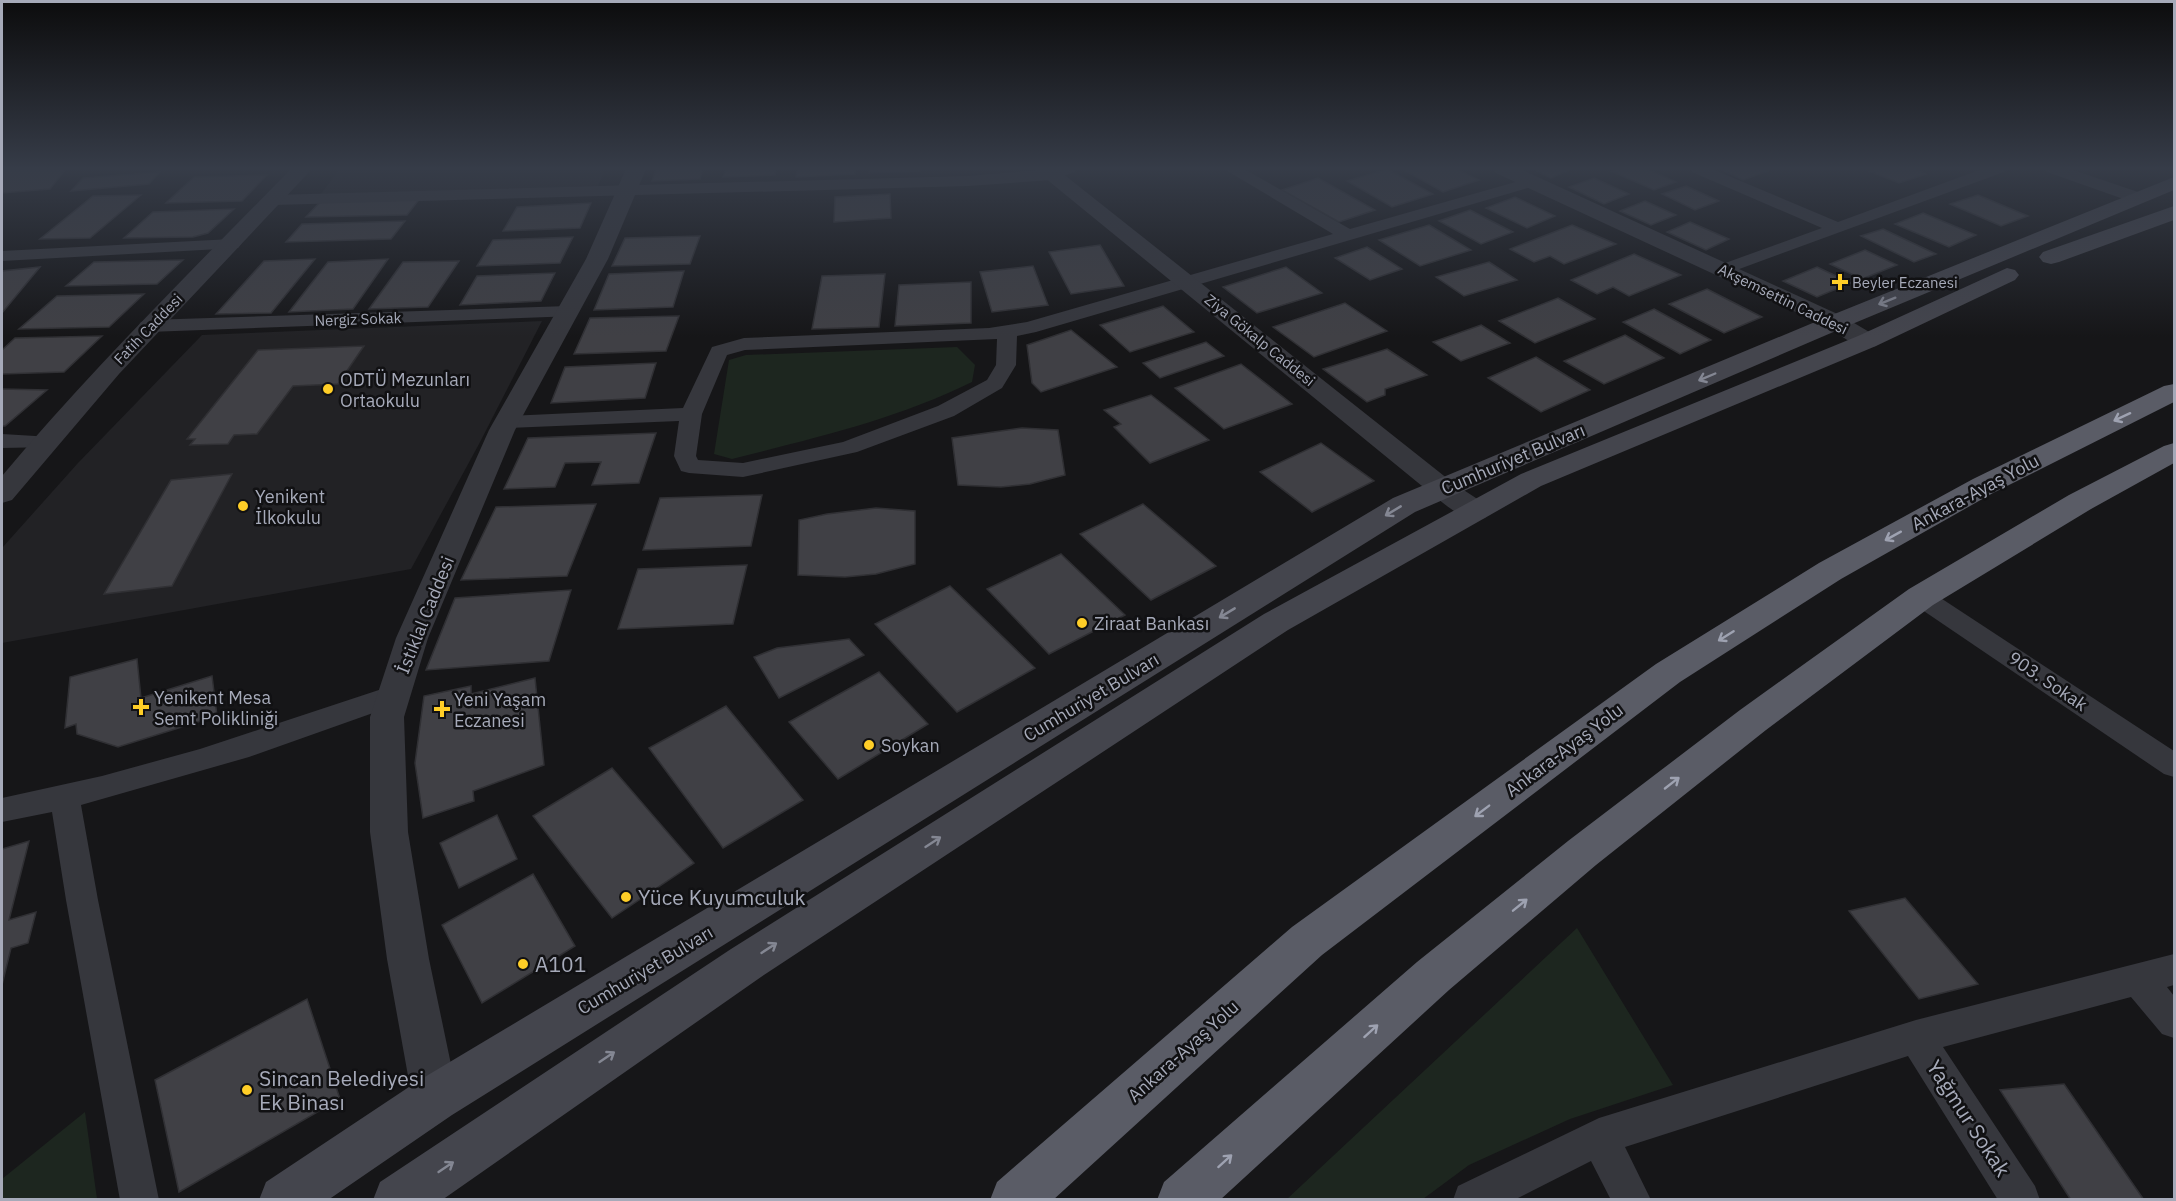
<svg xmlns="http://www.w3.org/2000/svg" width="2176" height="1201" viewBox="0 0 2176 1201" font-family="'IBM Plex Sans',sans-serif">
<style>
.built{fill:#222225}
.green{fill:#1d261f}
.building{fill:#404045;stroke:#303034;stroke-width:1.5}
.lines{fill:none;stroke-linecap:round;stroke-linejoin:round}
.minor{fill:#36373d;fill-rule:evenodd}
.tertiary{fill:#36373d;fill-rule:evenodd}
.secondary{fill:#44454d;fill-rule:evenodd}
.trunk{fill:#5a5c66;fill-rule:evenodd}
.oneway{stroke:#848793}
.oneway2{stroke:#9ea2b1}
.poi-dot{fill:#ffce27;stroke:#111113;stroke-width:2}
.labels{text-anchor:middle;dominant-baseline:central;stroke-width:5;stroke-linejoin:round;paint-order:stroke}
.far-poi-label{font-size:15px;fill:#a6aab9;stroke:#111113;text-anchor:start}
.far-street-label{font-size:15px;fill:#a6aab9;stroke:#111113}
.poi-label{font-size:18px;fill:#a6aab9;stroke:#111113;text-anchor:start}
.street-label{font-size:18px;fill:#a6aab9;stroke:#111113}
.near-poi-label{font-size:21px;fill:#a6aab9;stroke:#111113;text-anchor:start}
.near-street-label{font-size:21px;fill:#a6aab9;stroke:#111113}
</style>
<rect width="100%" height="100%" fill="#161618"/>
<g class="built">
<polygon points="340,169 605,169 598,186 320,195"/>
<polygon points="542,321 479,444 411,569 2,643 2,548 78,463 202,335"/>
</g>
<g class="green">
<path d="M957 347 975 365 972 382C895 420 814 438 732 459L714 454 729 360 746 355Z"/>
<polygon points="1577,928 1673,1085 1570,1119 1469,1165 1423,1199 1287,1199"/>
<polygon points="85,1112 97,1199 2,1199 2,1179"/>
</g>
<g class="building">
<polygon points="3,169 66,169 50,189 2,193"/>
<polygon points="656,169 703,169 700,179 652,181"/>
<polygon points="726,169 776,169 775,175 723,177"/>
<polygon points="797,169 855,169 855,174 796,177"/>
<polygon points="870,169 921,169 920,171 869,173"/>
<polygon points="1387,169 1433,194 1392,207 1347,181"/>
<polygon points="1402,169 1457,169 1479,180 1443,192"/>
<polygon points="1532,169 1572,169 1551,178"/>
<polygon points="1616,169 1648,169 1676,182 1654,190 1611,171"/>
<polygon points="1720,169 1773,169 1743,180"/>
<polygon points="1874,169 1916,169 1926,174 1899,183 1869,171"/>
<polygon points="160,172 149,184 71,191 83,178"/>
<polygon points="267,175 242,201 166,203 194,177"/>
<polygon points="1318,178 1375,210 1339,222 1282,190"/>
<polygon points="1594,178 1629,194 1604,204 1569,187"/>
<polygon points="1686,186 1719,201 1695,210 1662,194"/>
<polygon points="890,194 891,218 834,222 835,197"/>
<polygon points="141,195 90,238 40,239 93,196"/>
<polygon points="1978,195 2028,216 2001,226 1950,204"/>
<polygon points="421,197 407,215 306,217 322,200"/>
<polygon points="1515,197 1555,216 1527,228 1486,208"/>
<polygon points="1645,201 1676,215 1651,225 1620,211"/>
<polygon points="591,203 580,228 503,231 517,207"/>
<polygon points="234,209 208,233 193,237 124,238 153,212"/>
<polygon points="1470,210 1513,232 1481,244 1439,221"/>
<polygon points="1923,213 1976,235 1949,247 1895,224"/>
<polygon points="405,221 391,239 286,242 302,224"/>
<polygon points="1690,222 1729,239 1706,250 1667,232"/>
<polygon points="1429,225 1471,250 1420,266 1379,240"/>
<polygon points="1572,225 1616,244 1564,264 1550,256 1534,262 1510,249"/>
<polygon points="1883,229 1936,254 1914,262 1861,236"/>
<polygon points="700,236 690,264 612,266 625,238"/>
<polygon points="573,237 560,263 477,266 493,240"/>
<polygon points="1100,245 1124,286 1071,294 1049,252"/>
<polygon points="1367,247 1402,269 1370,280 1335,258"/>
<polygon points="1865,250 1897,265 1862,279 1830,264"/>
<polygon points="1634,254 1681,275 1629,296 1613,287 1597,294 1571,280"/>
<polygon points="315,259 271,313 216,314 264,261"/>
<polygon points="388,259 353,309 289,312 328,262"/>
<polygon points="183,260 157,284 66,286 94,262"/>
<polygon points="459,261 428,307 369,309 403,262"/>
<polygon points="1489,262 1517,280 1464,296 1436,277"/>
<polygon points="1033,266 1048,305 992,312 980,272"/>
<polygon points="40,267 2,313 2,271"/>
<polygon points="1286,267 1322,293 1257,313 1223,287"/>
<polygon points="1817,267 1851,283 1817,297 1783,281"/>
<polygon points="684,271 673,307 594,310 609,274"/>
<polygon points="555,273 541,301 460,305 477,276"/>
<polygon points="885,274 879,327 812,329 822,276"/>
<polygon points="971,282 971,323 895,326 899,285"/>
<polygon points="1707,289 1762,317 1724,333 1669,304"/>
<polygon points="144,294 109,327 19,329 57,296"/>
<polygon points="1558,298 1595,319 1535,343 1499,321"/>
<polygon points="1345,303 1387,331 1314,357 1273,327"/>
<polygon points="1163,306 1194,332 1130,352 1100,325"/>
<polygon points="1654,309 1711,340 1680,354 1623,322"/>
<polygon points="679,316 666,351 574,354 590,318"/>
<polygon points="1481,325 1510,343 1461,361 1433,342"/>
<polygon points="1071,330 1117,367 1041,392 1032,383 1027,345"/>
<polygon points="1625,335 1664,358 1604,384 1564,361"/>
<polygon points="102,336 64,372 2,374 2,350 15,338"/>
<polygon points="1206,342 1224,356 1160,378 1143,363"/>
<polygon points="364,346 338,384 293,386 257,434 234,435 228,444 190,445 195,439 187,439 258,350"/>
<polygon points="1387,349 1427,375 1385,389 1385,395 1367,402 1323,369"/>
<polygon points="1536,357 1590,390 1541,412 1488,378"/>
<polygon points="656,363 645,398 551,403 565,367"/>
<polygon points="1241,364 1292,404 1224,429 1175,388"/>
<polygon points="2,389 47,390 5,426 2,426"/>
<polygon points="1151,395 1209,440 1150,463 1114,427 1121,424 1104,410"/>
<polygon points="1022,428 1058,430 1065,475 1030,484 1001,487 958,485 952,438"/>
<polygon points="656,433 639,483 592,485 601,462 565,463 555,487 504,489 528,438"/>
<polygon points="1321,443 1374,481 1312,512 1260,472"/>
<polygon points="232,474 172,586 104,594 171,480"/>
<polygon points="762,495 751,546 643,550 660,498"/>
<polygon points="596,504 567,576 461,580 496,507"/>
<polygon points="1143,504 1216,566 1151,600 1080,534"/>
<polygon points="876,508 915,511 915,564 876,574 845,577 798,575 799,520 827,514"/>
<polygon points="1061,554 1125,615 1049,654 987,589"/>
<polygon points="747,565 733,624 618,629 638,569"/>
<polygon points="950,586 1035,668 957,712 875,624"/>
<polygon points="571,590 549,661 426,670 455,598"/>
<polygon points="849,639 864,655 779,698 754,657 777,648"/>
<polygon points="137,659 141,698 212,676 217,716 118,747 77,734 76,724 65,728 70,677"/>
<polygon points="879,672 928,724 838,779 789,722"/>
<polygon points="535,678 544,765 473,791 474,801 423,818 415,763 424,696 471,686 471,694"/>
<polygon points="726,706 803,800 723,848 649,748"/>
<polygon points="612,768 694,863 612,918 533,816"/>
<polygon points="497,815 517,859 459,888 440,843"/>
<polygon points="29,841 9,920 36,912 28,943 11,948 2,985 2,849"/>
<polygon points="533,874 575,946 482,1003 442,925"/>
<polygon points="1905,898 1978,984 1919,999 1849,911"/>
<polygon points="307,999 340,1099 179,1192 155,1080"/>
<polygon points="2064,1084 2144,1200 2071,1200 2000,1090"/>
</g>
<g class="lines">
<g class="minor">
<polygon points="1052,169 1077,169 1075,172 1051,180 968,186 273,205 265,200 273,195 968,176"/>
<path d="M1224 169H1244L1350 229 1526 179H1538L1540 182 1538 185 1036 332 1017 336 1016 365 1002 388 954 416 857 452 743 477 689 473 681 471 674 456 679 421 506 428 498 427 495 422 498 417 506 416 683 408 712 347 744 338 989 328 1027 322 1333 234ZM997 339 996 365 987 380 938 406 843 442 743 463 698 460 696 456 702 414 727 355 745 350Z"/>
<polygon points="1690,169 1712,169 1838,222 1982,169 2006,169 2004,172 1723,275 1717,274 1714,270 1717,266 1822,228 1692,172"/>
<polygon points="2045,169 2070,169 2144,194 2146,198 2138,203 2132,202 2047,172"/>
<polygon points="232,239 238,240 241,244 238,248 2,261 2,251"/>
<polygon points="568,306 575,308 578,312 575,316 148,332 141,330 138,326 141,322 148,320"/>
<polygon points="2,434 52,437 55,442 52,447 2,448"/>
<polygon points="1921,588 1930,591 2174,751 2174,777 2164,774 1912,603 1908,597 1912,591"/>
<polygon points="394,685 404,688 408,695 404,702 249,757 81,805 98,900 159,1200 120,1200 66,900 52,812 2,822 2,798 102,776 200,749"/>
<polygon points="2174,954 2174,985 2167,987 2174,996 2174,1038 2162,1034 2131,997 1943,1047 2035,1186 2040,1200 1998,1200 1908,1056 1625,1147 1651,1200 1611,1200 1591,1161 1514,1200 1453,1200 1458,1186 1599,1118 1916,1020"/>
</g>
<g class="tertiary">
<path d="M291 169H312L119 374 12 500 2 503V476C92 369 192 270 291 169Z"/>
<polygon points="626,169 646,169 608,259 515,430 428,638 404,717 408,832 429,959 458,1098 451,1114 435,1121 419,1114 412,1098 387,959 370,832 370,717 396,638 489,430 586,259"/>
<path d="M1034 169H1057L1453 483 1485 504 1490 511 1485 518C1464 523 1449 507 1433 495Z"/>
<path d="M1493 169H1520L1844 317 1876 336 1879 341 1876 346C1858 351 1842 336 1828 327L1496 173Z"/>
</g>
<g class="secondary">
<polygon points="2174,177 2174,190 1845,327 1415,512 452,1115 328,1200 259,1200 266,1182 418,1081 1393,498 1827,317"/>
<polygon points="2174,206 2174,220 2059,262 2051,264 2043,262 2039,257 2043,252"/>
<polygon points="2007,268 2015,270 2019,275 2015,280 1876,346 1541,486 1288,630 761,977 442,1200 373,1200 380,1182 731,949 1264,614 1521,474 1858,336"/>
</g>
<g class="trunk">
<polygon points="2174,384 2174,402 1993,493 1841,579 1680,682 1322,955 1053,1200 990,1200 997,1182 1292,927 1656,664 1819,563 1973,479 2164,386"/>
<polygon points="2174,443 2174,463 2091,509 1933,605 1766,730 1596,865 1449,990 1220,1200 1157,1200 1164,1182 1417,962 1568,841 1740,710 1909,589 2069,495 2164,446"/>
</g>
</g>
<defs><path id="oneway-shaft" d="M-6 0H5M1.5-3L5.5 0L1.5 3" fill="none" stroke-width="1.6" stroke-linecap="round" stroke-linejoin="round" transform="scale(1.5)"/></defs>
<g class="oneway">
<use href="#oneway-shaft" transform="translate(1887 301) rotate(158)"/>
<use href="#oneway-shaft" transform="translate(1707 377) rotate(157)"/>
<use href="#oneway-shaft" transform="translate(1393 511) rotate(149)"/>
<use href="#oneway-shaft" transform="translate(1227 613) rotate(149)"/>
<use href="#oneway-shaft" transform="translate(933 842) rotate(-33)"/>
<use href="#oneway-shaft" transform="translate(769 948) rotate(-33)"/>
<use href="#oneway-shaft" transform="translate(607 1057) rotate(-34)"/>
<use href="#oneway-shaft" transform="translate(446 1167) rotate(-34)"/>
</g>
<g class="oneway2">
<use href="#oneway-shaft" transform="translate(2122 417) rotate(155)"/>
<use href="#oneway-shaft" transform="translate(1893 536) rotate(151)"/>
<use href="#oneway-shaft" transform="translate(1726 636) rotate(148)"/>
<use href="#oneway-shaft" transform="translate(1672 783) rotate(-38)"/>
<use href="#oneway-shaft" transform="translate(1482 811) rotate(143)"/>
<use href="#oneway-shaft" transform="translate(1520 905) rotate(-39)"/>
<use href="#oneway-shaft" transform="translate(1371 1031) rotate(-42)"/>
<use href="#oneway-shaft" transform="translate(1225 1161) rotate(-42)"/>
</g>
<linearGradient id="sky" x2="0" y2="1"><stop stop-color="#0c0c0d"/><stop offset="0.5" stop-color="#363c48"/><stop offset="1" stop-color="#363c48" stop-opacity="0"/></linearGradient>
<rect width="2176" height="337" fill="url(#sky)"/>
<g class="poi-dot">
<path d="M1837 273h6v6h6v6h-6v6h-6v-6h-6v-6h6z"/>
<circle cx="328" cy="389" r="6"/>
<circle cx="243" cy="506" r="6"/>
<circle cx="1082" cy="623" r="6"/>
<path d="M138 698h6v6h6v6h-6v6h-6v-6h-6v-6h6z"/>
<path d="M439 700h6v6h6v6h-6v6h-6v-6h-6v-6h6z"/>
<circle cx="869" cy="745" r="6"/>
<circle cx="626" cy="897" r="6"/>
<circle cx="523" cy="964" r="6"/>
<circle cx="247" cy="1090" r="6"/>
</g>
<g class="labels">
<g class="far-poi-label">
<text x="1852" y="282">Beyler Eczanesi</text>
</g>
<g class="far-street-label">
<text transform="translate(1783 299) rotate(26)">Akşemsettin Caddesi</text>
<text transform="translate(358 319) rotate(-2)">Nergiz Sokak</text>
<text transform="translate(148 329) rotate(-46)">Fatih Caddesi</text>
<text transform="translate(1260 340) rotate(39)">Ziya Gökalp Caddesi</text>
</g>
<g class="poi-label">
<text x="340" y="379">ODTÜ Mezunları<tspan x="340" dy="21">Ortaokulu</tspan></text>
<text x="255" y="496">Yenikent<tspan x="255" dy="21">İlkokulu</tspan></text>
<text x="1094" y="623">Ziraat Bankası</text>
<text x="154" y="697">Yenikent Mesa<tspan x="154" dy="21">Semt Polikliniği</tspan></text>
<text x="454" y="699">Yeni Yaşam<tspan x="454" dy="21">Eczanesi</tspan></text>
<text x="881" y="745">Soykan</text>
</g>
<g class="street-label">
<text transform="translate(1513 459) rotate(-23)">Cumhuriyet Bulvarı</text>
<text transform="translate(1975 492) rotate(-28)">Ankara-Ayaş Yolu</text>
<text transform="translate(425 615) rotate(-68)">İstiklal Caddesi</text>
<text transform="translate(2048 681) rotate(34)">903. Sokak</text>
<text transform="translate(1091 697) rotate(-31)">Cumhuriyet Bulvarı</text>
<text transform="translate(1564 750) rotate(-37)">Ankara-Ayaş Yolu</text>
<text transform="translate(645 970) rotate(-31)">Cumhuriyet Bulvarı</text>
<text transform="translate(1183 1051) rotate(-42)">Ankara-Ayaş Yolu</text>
</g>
<g class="near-poi-label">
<text x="638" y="897">Yüce Kuyumculuk</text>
<text x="535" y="964">A101</text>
<text x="259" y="1078">Sincan Belediyesi<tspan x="259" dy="24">Ek Binası</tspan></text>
</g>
<g class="near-street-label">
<text transform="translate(1969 1118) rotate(57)">Yağmur Sokak</text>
</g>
</g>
<rect width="2176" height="1201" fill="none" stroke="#a6aab9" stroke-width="6"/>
</svg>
